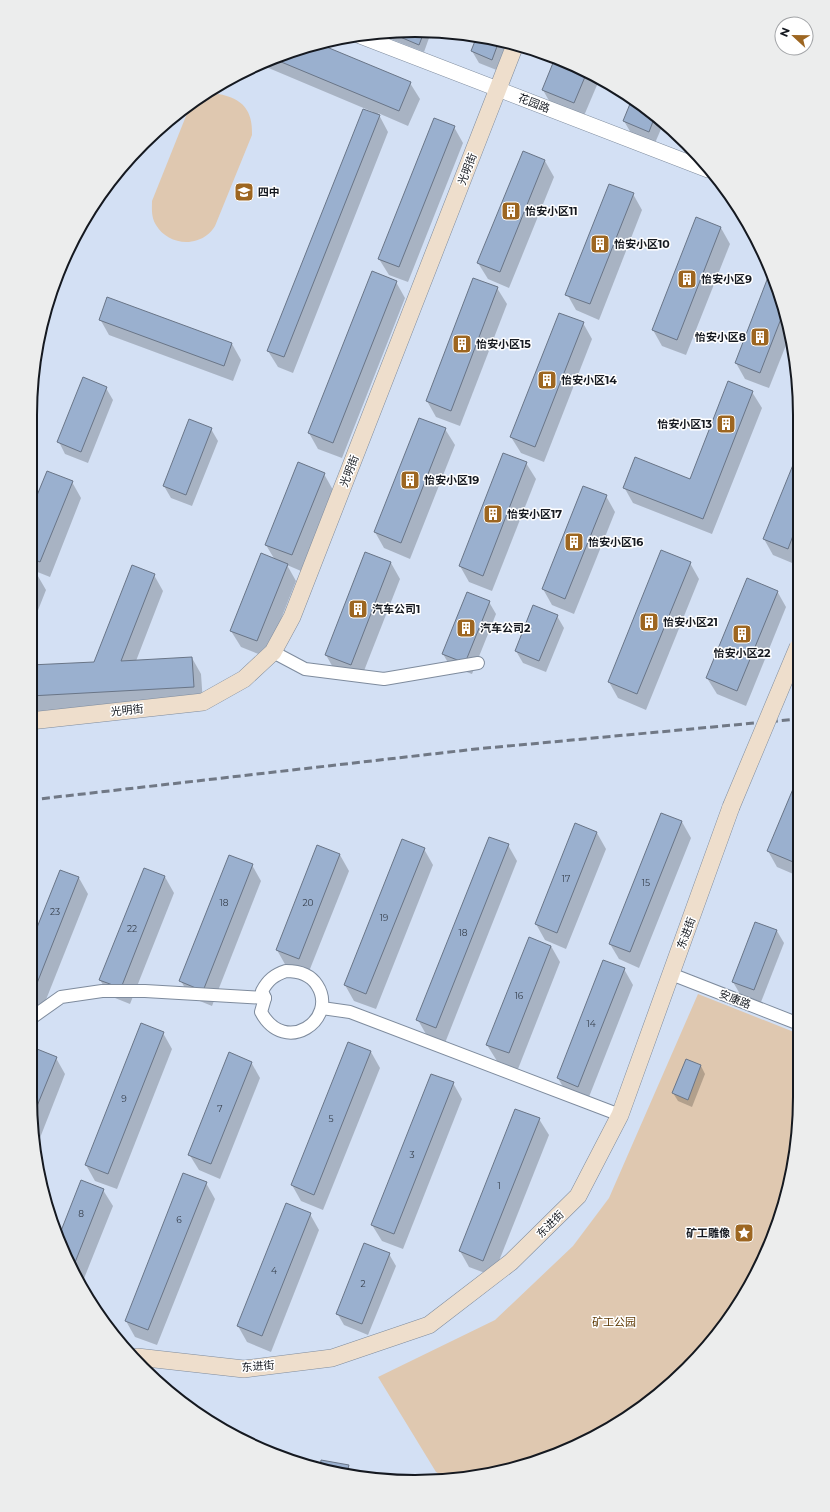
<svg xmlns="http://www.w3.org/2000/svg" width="830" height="1512" viewBox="0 0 830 1512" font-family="Montserrat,'Noto Sans SC',sans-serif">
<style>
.green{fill:#dfc8b0}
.shadow{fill:#0003}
.building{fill:#9ab0cf;stroke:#697587}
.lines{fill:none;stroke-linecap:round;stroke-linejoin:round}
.minor-casing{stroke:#7e8b9d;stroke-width:14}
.tertiary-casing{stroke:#7e8b9d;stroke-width:16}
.secondary-casing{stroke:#7e8b9d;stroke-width:18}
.minor{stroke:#fff;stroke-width:12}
.tertiary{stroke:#fff;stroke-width:15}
.secondary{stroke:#eedecc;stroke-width:17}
.rail{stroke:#707885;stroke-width:3;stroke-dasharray:8 4;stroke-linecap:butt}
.secondary-bridge-casing{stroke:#7e8b9d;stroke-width:18;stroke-linecap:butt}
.secondary-bridge{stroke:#eedecc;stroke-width:17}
.labels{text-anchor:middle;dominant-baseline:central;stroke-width:3;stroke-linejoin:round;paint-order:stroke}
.number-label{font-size:9px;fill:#363f4c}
.street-label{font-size:11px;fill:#151920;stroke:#fff}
.poi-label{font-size:11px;font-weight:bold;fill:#151920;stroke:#fff;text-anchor:start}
.park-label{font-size:11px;fill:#5e3904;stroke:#fff}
.rim{fill:none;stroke:#151920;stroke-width:2}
</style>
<rect width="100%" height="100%" fill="#d3e0f4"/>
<g class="green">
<path d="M218 94C243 98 253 111 252 135L215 226C213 229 210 233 207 235 190 248 166 242 156 225 151 217 152 209 152 201L188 111C197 100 204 96 218 94Z"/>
<polygon points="698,994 799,1034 799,1122 787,1197 749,1289 669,1386 563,1453 449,1479 436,1472 378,1377 495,1320 573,1246 609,1198"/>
</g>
<g class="shadow">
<polygon points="390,31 426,32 429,38 424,52 388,38 385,32"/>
<polygon points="478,36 510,44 499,71 479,63 472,51"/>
<polygon points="315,43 410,83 420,99 408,126 378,113 388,132 293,373 278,367 268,351 373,112 259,64"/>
<polygon points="555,58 600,78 583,118 552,106 543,90"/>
<polygon points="632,100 664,122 655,143 631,133 624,121"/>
<polygon points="454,127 463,143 408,282 389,275 379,259"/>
<polygon points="545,161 554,177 509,288 488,279 478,263"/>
<polygon points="633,194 642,210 599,320 576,310 567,294"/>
<polygon points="697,219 721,228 730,244 686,355 662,346 653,330"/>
<polygon points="771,274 779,291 790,335 769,388 745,379 736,363"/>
<polygon points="396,282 405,298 342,458 318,449 309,433"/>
<polygon points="497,288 507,304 460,426 436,417 427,401"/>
<polygon points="108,299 232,344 241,360 233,381 109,335 100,319"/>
<polygon points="583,323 592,339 544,462 521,453 511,437"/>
<polygon points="39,339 42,343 36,358"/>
<polygon points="106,388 113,400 88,463 65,454 59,442"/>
<polygon points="752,392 762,408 712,534 633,503 624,487 690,480"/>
<polygon points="419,419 445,429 455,445 410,559 384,548 375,532"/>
<polygon points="211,429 218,441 192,506 171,498 164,486"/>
<polygon points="797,458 797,565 773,555 764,539"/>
<polygon points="526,463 536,479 492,591 469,582 460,566"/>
<polygon points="47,472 72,482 81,498 50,577 35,571 46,590 31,628 31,513"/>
<polygon points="324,474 333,490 301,571 287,565 296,581 266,657 241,647 231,631 275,560 266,545"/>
<polygon points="606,496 615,512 574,614 552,605 543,589"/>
<polygon points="391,563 400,579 360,681 335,671 326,655"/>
<polygon points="690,563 699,579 646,710 618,698 609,682"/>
<polygon points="154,575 163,591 136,661 192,658 201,674 203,703 30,712 30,666 94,663"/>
<polygon points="777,591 786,607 746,706 717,694 707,678"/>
<polygon points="489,602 496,614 472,674 450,666 443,654"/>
<polygon points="557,616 564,628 546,672 523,663 516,651"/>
<polygon points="798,780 798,876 777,867 768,851"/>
<polygon points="661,814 682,822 691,838 639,968 619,959 610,944"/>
<polygon points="597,833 606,849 566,949 545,940 536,924"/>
<polygon points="508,845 517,861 445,1043 427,1036 418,1020"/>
<polygon points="318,847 340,855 349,871 308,974 286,966 277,950"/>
<polygon points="424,849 433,865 376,1009 354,1001 345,985"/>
<polygon points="252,865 261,881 212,1006 190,997 181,981"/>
<polygon points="144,869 165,877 174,893 130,1004 110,996 100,980"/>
<polygon points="79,878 88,894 30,1040 30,948"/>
<polygon points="756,923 777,931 784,943 761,1002 740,994 733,982"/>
<polygon points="551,946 560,962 518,1069 497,1061 487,1045"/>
<polygon points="624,969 633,985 587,1102 567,1094 558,1078"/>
<polygon points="163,1033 172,1049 117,1189 95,1181 86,1165"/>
<polygon points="371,1052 380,1068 323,1210 301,1201 292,1185"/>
<polygon points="56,1058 65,1074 38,1143 30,1097"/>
<polygon points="686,1061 701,1066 705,1074 692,1107 678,1101 673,1093"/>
<polygon points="251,1062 260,1078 220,1179 199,1170 189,1154"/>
<polygon points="453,1083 462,1099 403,1249 382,1241 372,1225"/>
<polygon points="539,1119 549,1135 493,1276 469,1267 460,1251"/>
<polygon points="82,1181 103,1190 113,1206 83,1281 59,1237"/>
<polygon points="206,1183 215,1199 157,1345 135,1337 126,1321"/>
<polygon points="310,1214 319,1230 271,1352 247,1342 238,1326"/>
<polygon points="389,1254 396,1266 368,1335 344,1325 337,1313"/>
<polygon points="322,1461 348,1466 352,1472 321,1469"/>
</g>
<g class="building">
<polygon points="386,31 390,31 424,32 419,45"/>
<polygon points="477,36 499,41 492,60 471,51"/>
<polygon points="317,43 411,82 399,111 274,59"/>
<polygon points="555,58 587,72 574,103 542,90"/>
<polygon points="632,99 655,116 649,132 623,121"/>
<polygon points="363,109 380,115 284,357 267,351"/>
<polygon points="434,118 455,126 399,267 378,259"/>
<polygon points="523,151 545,160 500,272 477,263"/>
<polygon points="609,184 634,193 590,304 565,295"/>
<polygon points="696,217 721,227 677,340 652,330"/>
<polygon points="372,271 397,281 333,443 308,433"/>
<polygon points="770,272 779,291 784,311 760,373 735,363"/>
<polygon points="473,278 498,287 451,411 426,401"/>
<polygon points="107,297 232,343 224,366 99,320"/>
<polygon points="559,313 584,322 535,447 510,437"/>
<polygon points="83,377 107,387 81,452 57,442"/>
<polygon points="728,381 753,391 703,519 623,488 635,457 690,479"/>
<polygon points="419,418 446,428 401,543 374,532"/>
<polygon points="189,419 212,428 186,495 163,486"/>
<polygon points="503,453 527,462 483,576 459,566"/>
<polygon points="797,455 797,525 788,549 763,539"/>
<polygon points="298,462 325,473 292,555 265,545"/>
<polygon points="47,471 73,481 40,562 31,558 31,510"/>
<polygon points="583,486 607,495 565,599 542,589"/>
<polygon points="661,550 691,562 637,694 608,682"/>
<polygon points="365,552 391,562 351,665 325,655"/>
<polygon points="261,553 288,564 257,641 230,631"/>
<polygon points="132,565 155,574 121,661 192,657 194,687 30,696 30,665 94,662"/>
<polygon points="31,570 37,573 31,589"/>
<polygon points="747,578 778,591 737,691 706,678"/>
<polygon points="467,592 490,601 465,663 442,654"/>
<polygon points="533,605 558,615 539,661 515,651"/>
<polygon points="798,777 798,864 767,851"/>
<polygon points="661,813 682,821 630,952 609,944"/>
<polygon points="575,823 597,832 557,933 535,924"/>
<polygon points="489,837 509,844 436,1028 416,1020"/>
<polygon points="402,839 425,848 366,994 344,985"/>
<polygon points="317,845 340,854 299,959 276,950"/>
<polygon points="229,855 253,864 203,991 179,981"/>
<polygon points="144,868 165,876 121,988 99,980"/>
<polygon points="60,870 79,877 30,1001 30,945"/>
<polygon points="755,922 777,930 754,990 732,982"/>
<polygon points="529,937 551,946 509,1053 486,1045"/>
<polygon points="603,960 625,968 578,1087 557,1078"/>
<polygon points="141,1023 164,1032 108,1174 85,1165"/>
<polygon points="348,1042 371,1051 314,1195 291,1185"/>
<polygon points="32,1047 57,1057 33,1116 30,1097 30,1052"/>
<polygon points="229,1052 252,1062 211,1164 188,1155"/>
<polygon points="686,1059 701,1065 688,1100 672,1093"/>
<polygon points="431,1074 454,1082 394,1234 371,1225"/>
<polygon points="515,1109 540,1118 483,1261 459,1251"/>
<polygon points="183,1173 207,1182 148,1330 125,1321"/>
<polygon points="81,1180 104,1189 74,1265 59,1236"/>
<polygon points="286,1203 311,1213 262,1336 237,1326"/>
<polygon points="364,1243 390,1253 362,1324 336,1314"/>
<polygon points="321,1460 349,1465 347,1472 320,1469"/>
</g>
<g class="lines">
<g class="minor-casing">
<g id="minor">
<polyline points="273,652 305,669 384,679 478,663"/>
<path d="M286 971C299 971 310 974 317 985 339 1019 285 1057 261 1012L265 998 262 991C268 980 274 975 286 971Z"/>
<polyline points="671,974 799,1024"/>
<polyline points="322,1008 350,1012 620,1115"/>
<polyline points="30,1019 61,997 102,991 145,991 265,998"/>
</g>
</g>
<g class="tertiary-casing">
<polyline id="tertiary" points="360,36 708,170"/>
</g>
<g class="secondary-casing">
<g id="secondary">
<polyline points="30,721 203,702 244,679 273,652 292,617 515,45"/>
<polyline points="137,1357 244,1369 332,1358 429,1325 511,1262 578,1196 620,1115 731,807"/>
</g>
</g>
<use href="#minor" class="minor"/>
<use href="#tertiary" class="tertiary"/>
<use href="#secondary" class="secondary"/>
<polyline class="rail" points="30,800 476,749 798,719"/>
<g class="secondary-bridge-casing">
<polyline id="secondary-bridge" points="731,807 798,647"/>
</g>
<use href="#secondary-bridge" class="secondary-bridge"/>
</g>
<defs>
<g id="school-square" transform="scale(1)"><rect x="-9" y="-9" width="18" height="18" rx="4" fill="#9d6621" stroke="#fff"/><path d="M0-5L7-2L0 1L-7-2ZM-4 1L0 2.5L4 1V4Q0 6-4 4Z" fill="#fff"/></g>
<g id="building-square" transform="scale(1)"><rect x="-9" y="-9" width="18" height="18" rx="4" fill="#9d6621" stroke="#fff"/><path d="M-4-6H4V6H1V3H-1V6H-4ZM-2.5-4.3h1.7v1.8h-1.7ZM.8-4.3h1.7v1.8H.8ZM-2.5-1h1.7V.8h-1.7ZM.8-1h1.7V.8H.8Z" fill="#fff"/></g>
<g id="sight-square" transform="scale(1)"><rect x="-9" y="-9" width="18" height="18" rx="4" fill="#9d6621" stroke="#fff"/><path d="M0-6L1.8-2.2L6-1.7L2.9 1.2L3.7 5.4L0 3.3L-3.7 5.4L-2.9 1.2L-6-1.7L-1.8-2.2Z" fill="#fff"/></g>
</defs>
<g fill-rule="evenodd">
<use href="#school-square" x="244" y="192"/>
<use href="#building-square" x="511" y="211"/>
<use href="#building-square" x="600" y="244"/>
<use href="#building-square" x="687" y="279"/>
<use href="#building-square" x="760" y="337"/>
<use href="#building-square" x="462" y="344"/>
<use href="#building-square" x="547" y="380"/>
<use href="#building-square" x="726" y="424"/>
<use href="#building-square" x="410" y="480"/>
<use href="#building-square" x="493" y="514"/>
<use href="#building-square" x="574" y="542"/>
<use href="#building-square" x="358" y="609"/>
<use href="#building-square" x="649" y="622"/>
<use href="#building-square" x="466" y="628"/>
<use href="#building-square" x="742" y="634"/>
<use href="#sight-square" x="744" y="1233"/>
</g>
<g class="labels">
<g class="number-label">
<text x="566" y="878">17</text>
<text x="646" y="882">15</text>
<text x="224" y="902">18</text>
<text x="308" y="902">20</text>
<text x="55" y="911">23</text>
<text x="384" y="917">19</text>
<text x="132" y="928">22</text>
<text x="463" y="932">18</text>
<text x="519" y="995">16</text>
<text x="591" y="1023">14</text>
<text x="124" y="1098">9</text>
<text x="220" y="1108">7</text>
<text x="331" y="1118">5</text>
<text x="412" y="1154">3</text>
<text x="499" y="1185">1</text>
<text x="81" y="1213">8</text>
<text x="179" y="1219">6</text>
<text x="274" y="1270">4</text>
<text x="363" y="1283">2</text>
</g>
<g class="street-label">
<text transform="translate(534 103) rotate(21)">花园路</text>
<text transform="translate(467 169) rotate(-69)">光明街</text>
<text transform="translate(349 471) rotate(-69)">光明街</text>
<text transform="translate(127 710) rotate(-6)">光明街</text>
<text transform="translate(686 933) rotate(-70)">东进街</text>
<text transform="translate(735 999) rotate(21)">安康路</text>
<text transform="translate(550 1224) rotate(-45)">东进街</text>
<text transform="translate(258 1366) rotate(-4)">东进街</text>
</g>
<g class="poi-label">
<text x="258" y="192">四中</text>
<text x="525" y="211">怡安小区11</text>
<text x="614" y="244">怡安小区10</text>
<text x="701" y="279">怡安小区9</text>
<text x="746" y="337" text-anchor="end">怡安小区8</text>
<text x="476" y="344">怡安小区15</text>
<text x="561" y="380">怡安小区14</text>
<text x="712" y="424" text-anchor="end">怡安小区13</text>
<text x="424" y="480">怡安小区19</text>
<text x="507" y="514">怡安小区17</text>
<text x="588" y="542">怡安小区16</text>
<text x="372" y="609">汽车公司1</text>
<text x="663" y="622">怡安小区21</text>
<text x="480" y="628">汽车公司2</text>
<text x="742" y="653" text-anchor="middle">怡安小区22</text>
<text x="730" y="1233" text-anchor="end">矿工雕像</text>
</g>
<g class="park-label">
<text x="614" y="1322">矿工公园</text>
</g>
</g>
<path d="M0 0H830V1512H0ZM415 37H415A378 378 0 0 1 793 415V1097A378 378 0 0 1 415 1475H415A378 378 0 0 1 37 1097V415A378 378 0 0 1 415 37Z" fill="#eceded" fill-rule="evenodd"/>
<path class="rim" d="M415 37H415A378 378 0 0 1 793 415V1097A378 378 0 0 1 415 1475H415A378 378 0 0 1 37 1097V415A378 378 0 0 1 415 37Z"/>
<g transform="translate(794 36) rotate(292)"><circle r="19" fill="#ffffff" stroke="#a1a3a6"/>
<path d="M0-3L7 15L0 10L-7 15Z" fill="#9d6621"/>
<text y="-6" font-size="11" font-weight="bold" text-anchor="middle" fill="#151920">N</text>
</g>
</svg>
